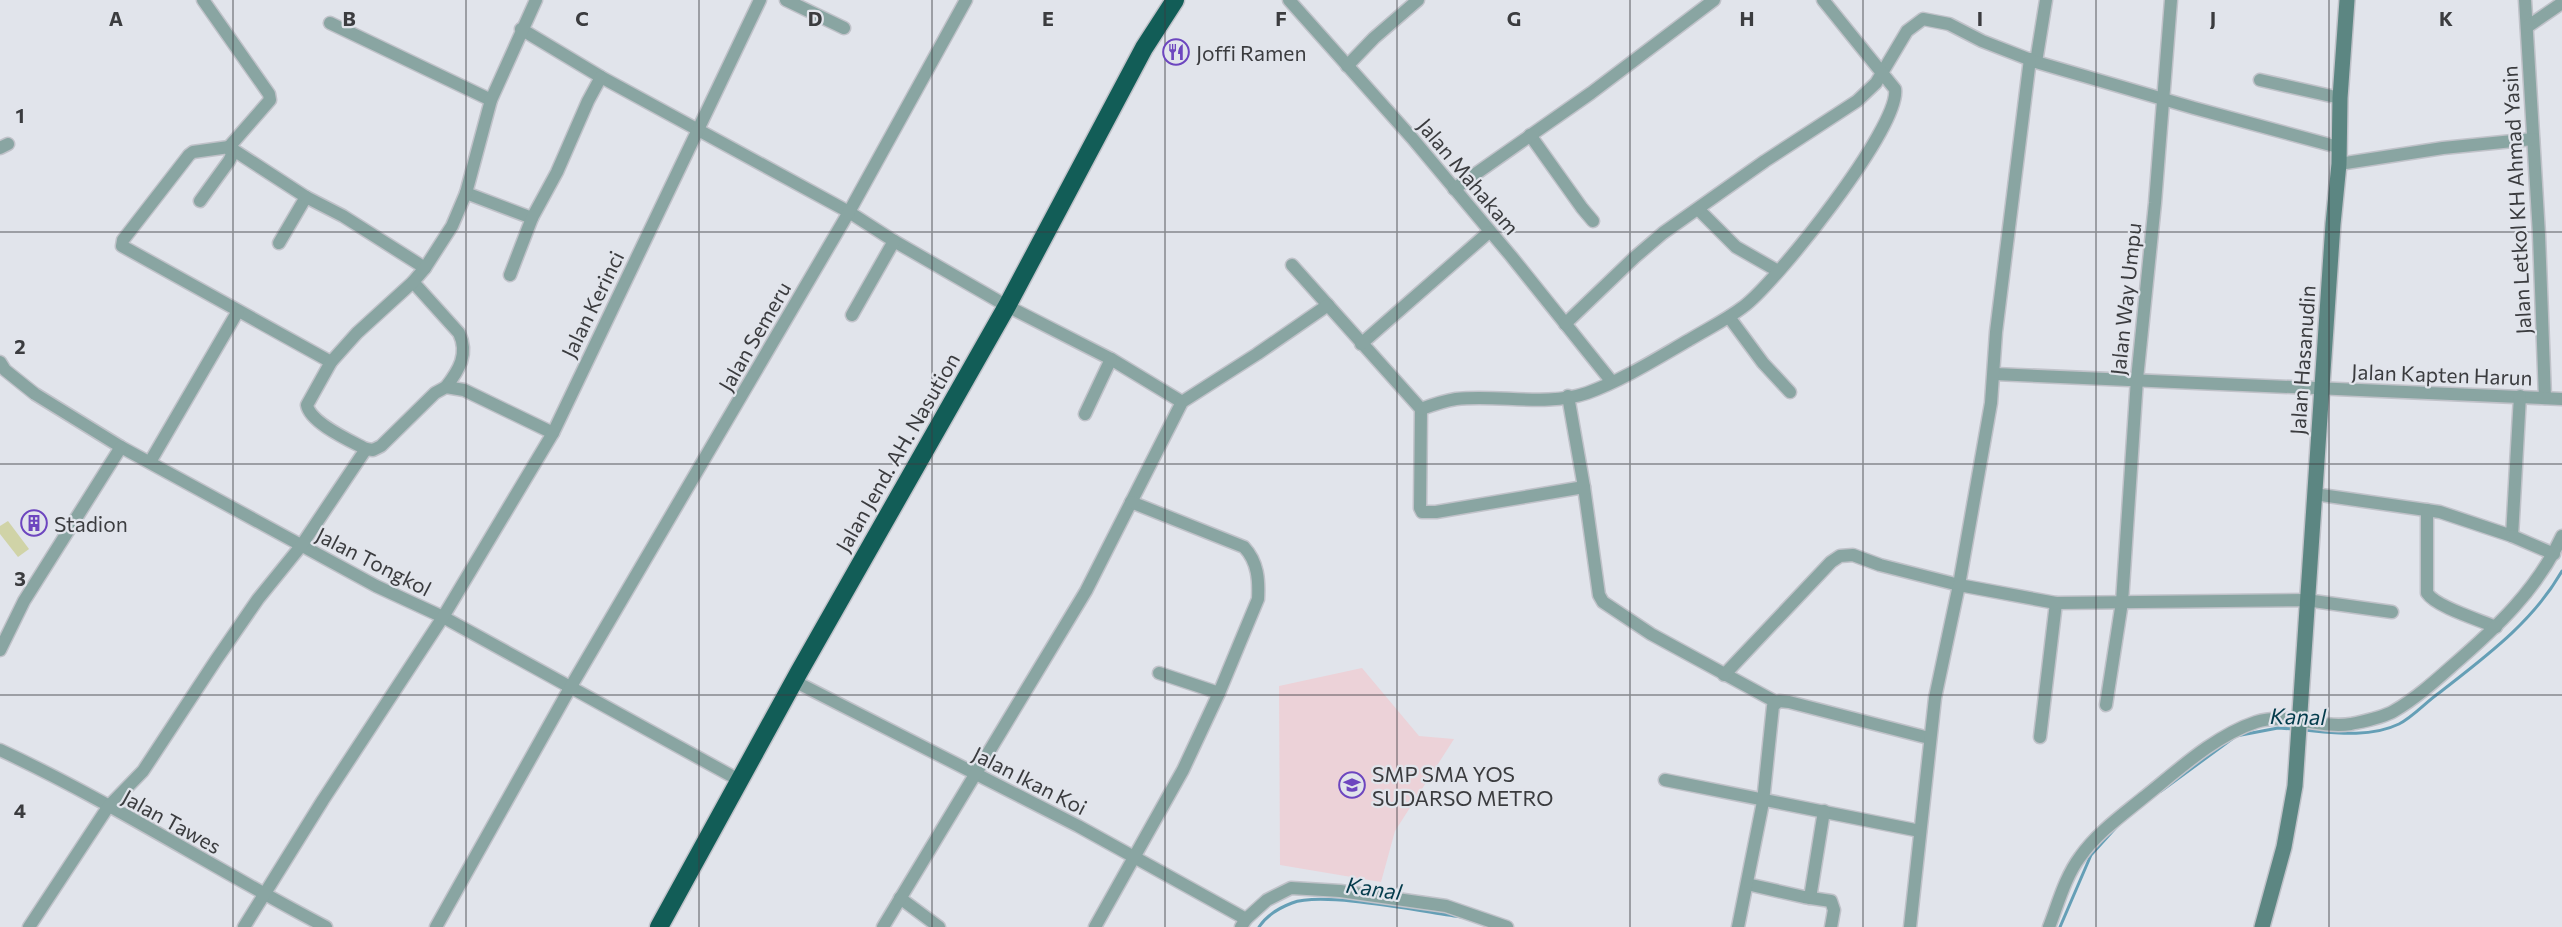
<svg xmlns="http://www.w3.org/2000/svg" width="2562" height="927" viewBox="0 0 2562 927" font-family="Commissioner,sans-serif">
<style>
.education{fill:#ecd2d8}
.green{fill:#d0d3a7}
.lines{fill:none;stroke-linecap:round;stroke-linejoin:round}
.stream{stroke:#659fb6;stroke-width:3}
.street-casing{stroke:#c0c2c9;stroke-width:15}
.secondary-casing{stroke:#c0c2c9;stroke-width:18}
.highway-casing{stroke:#c0c2c9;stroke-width:21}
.street{stroke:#89a5a2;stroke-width:12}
.secondary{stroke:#5c8682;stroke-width:15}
.highway{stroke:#125d57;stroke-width:18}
.grid{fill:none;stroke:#3b3c3f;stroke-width:1.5;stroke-opacity:0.55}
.labels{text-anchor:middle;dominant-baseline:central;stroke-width:4.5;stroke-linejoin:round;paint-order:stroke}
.poi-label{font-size:21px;fill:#3b3c3f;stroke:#e1e4eb;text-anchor:start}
.street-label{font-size:21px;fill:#3b3c3f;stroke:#e1e4eb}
.water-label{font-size:22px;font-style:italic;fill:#033b4b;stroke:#e1e4eb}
.grid-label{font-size:20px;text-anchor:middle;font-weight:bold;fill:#3b3c3f;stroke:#e1e4eb;stroke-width:4.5;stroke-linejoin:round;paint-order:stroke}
</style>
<rect width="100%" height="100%" fill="#e1e4eb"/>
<polygon class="education" points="1362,668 1419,736 1454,739 1395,831 1381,882 1280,865 1279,686"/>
<polygon class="green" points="8,521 29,549 18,557 0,534 0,526"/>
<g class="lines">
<g class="stream">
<path d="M2304 730C2335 733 2370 738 2399 724 2413 717 2426 702 2439 693 2485 657 2533 622 2562 571"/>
<polyline points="2161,791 2236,736 2278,728 2294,729"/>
<path d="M1259 927C1266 916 1279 908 1292 903 1323 891 1424 912 1462 917"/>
<polyline points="2060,927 2091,855 2120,823"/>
</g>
<g class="street-casing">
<g id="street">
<polyline points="786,0 844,28"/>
<polyline points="1289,0 1412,138 1511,256 1612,382"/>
<polyline points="2525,0 2539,235 2545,398"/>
<polyline points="330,23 491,100"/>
<polyline points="2527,27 2562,3"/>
<polyline points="521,29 601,77 849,212 894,241 1007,306 1111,359 1182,402"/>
<polyline points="2036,62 2046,0"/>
<polyline points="1347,66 1374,38 1418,0"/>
<polyline points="2260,80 2340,98"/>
<polyline points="1530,135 1582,208 1593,221"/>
<polyline points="0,148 8,144"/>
<polyline points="2339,164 2443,148 2533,139"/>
<polyline points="1454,189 1591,93 1714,0"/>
<polyline points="466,193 532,218"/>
<polyline points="200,201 229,161 232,155 229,147 270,100 269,94 203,0"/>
<polyline points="1698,209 1736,247 1778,271"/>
<polyline points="279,243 306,197"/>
<polyline points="1292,265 1421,409 1420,508 1422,512 1436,512 1584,487"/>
<polyline points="510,275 532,218 557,172 588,101 601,77"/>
<path d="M413 282 459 333C469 354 459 370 446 387"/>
<polyline points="852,315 894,241"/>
<polyline points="1729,317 1763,363 1790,392"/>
<polyline points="1565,324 1635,257 1663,233 1765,161 1857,101 1876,83 1907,31 1923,19 1949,24 1982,41 2036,62 2194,108 2338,147"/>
<polyline points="1361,344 1489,232"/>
<polyline points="0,362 5,370 35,394 121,447 376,586 443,617 739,780"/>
<polyline points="331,362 122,246 123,240 189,155 193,152 229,147 306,197 343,216 425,268"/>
<polyline points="1995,374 2562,399"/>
<polyline points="1568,396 1584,487 1599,595 1603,602 1651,634 1776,702"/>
<path d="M1421 409C1432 405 1443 401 1456 399 1498 394 1546 407 1587 393 1623 380 1656 359 1689 340 1707 329 1726 320 1743 307 1775 284 1901 126 1895 89L1823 0"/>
<polyline points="1085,414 1111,359"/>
<polyline points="366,449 373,450 381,446 435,393 446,387 464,390 553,433"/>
<polyline points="150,462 238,311"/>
<polyline points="2314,494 2440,512 2512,536 2520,396"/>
<path d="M2427 510V593C2436 607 2480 620 2496 627"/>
<polyline points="2512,536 2554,554"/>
<polyline points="0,650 24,601 121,447"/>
<polyline points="1159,673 1219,693"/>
<polyline points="1724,675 1831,562 1840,556 1853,555 1880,565 1959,585 1991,403 1996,332 2030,59"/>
<polyline points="794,681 1078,826 1246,919"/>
<polyline points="2106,705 2122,602 2137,379 2155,203 2171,0"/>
<polyline points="2040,737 2056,603"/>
<path d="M0 750C112 802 216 870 326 927"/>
<polyline points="1665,780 1920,831"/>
<polyline points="1747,884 1804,897 1831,901 1834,910 1831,927"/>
<polyline points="900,898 939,927"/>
<polyline points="1810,898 1824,811"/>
<path d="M29 927 108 807 143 771 216 660 258 599 301 546 366 449C351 441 310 423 307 405L331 362 357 333 413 282 425 268 452 226 466 193 491 100 536 0"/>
<polyline points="244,927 323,800 443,617 553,433 760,0"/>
<polyline points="436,927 570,688 849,212 966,0"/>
<polyline points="883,927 1086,591 1182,402 1257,354 1328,305"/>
<path d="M1095 927 1183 770 1219 693 1258 599C1259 580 1258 562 1244 547L1131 502"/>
<polyline points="1241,927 1246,919 1267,900 1291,888 1340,891 1446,906 1507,927"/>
<polyline points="1738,927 1763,802 1773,706 1779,701 1789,702 1929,738"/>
<polyline points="1910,927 1935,698 1959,585 2056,603 2306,600 2392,612"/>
<path d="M2049 927C2058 904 2065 877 2080 857 2097 833 2121 816 2143 798 2177 771 2214 736 2256 722 2287 712 2320 729 2351 724 2365 721 2382 718 2394 711 2415 699 2434 682 2452 666 2496 628 2537 590 2562 536"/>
</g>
</g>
<g class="secondary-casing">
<polyline id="secondary" points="2262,927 2284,847 2295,786 2333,224 2339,164 2340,98 2347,0"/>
</g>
<g class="highway-casing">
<polyline id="highway" points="659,927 799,672 1007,306 1144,48 1175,0"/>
</g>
<use href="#street" class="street"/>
<use href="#secondary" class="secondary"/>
<use href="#highway" class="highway"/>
</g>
<path class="grid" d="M233 0V927M466 0V927M699 0V927M932 0V927M1165 0V927M1397 0V927M1630 0V927M1863 0V927M2096 0V927M2329 0V927M0 232H2562M0 464H2562M0 695H2562"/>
<defs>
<g id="restaurant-ring" transform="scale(1.35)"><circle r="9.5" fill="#e1e4eb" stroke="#6d46bf" stroke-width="1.5"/><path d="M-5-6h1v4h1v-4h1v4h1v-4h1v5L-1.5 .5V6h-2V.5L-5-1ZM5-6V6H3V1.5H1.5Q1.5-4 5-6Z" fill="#6d46bf"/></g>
<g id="building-ring" transform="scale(1.35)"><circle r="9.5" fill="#e1e4eb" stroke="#6d46bf" stroke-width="1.5"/><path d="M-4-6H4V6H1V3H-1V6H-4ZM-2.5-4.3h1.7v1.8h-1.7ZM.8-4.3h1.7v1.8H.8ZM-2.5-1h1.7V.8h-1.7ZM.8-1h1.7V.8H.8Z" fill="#6d46bf"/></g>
<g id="school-ring" transform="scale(1.35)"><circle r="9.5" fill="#e1e4eb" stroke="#6d46bf" stroke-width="1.5"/><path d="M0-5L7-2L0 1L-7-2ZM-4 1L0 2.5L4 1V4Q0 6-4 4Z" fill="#6d46bf"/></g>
</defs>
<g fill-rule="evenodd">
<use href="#restaurant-ring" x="1176" y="52"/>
<use href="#building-ring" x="34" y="523"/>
<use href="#school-ring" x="1352" y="785"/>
</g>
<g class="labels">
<g class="poi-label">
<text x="1196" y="52">Joffi Ramen</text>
<text x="54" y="523">Stadion</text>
<text x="1372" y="773">SMP SMA YOS<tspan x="1372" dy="24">SUDARSO METRO</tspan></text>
</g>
<g class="street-label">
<text transform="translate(1469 176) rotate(50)">Jalan Mahakam</text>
<text transform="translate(2516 200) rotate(-93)">Jalan Letkol KH Ahmad Yasin</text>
<text transform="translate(2125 299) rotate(-84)">Jalan Way Umpu</text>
<text transform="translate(592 304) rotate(-64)">Jalan Kerinci</text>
<text transform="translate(754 336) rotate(-60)">Jalan Semeru</text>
<text transform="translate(2302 360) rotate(-86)">Jalan Hasanudin</text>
<text transform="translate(2442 374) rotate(2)">Jalan Kapten Harun</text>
<text transform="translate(897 452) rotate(-60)">Jalan Jend. AH. Nasution</text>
<text transform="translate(374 561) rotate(27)">Jalan Tongkol</text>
<text transform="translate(1030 780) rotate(27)">Jalan Ikan Koi</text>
<text transform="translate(172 821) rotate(29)">Jalan Tawes</text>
</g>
<g class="water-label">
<text transform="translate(2298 716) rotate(1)">Kanal</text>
<text transform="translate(1374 888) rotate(8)">Kanal</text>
</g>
</g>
<g class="grid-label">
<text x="116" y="26">A</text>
<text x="349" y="26">B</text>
<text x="582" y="26">C</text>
<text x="815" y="26">D</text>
<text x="1048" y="26">E</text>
<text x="1281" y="26">F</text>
<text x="1514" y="26">G</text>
<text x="1747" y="26">H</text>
<text x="1980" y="26">I</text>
<text x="2213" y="26">J</text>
<text x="2446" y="26">K</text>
<text x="20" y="123">1</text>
<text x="20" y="354">2</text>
<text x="20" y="586">3</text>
<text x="20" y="818">4</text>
</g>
</svg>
